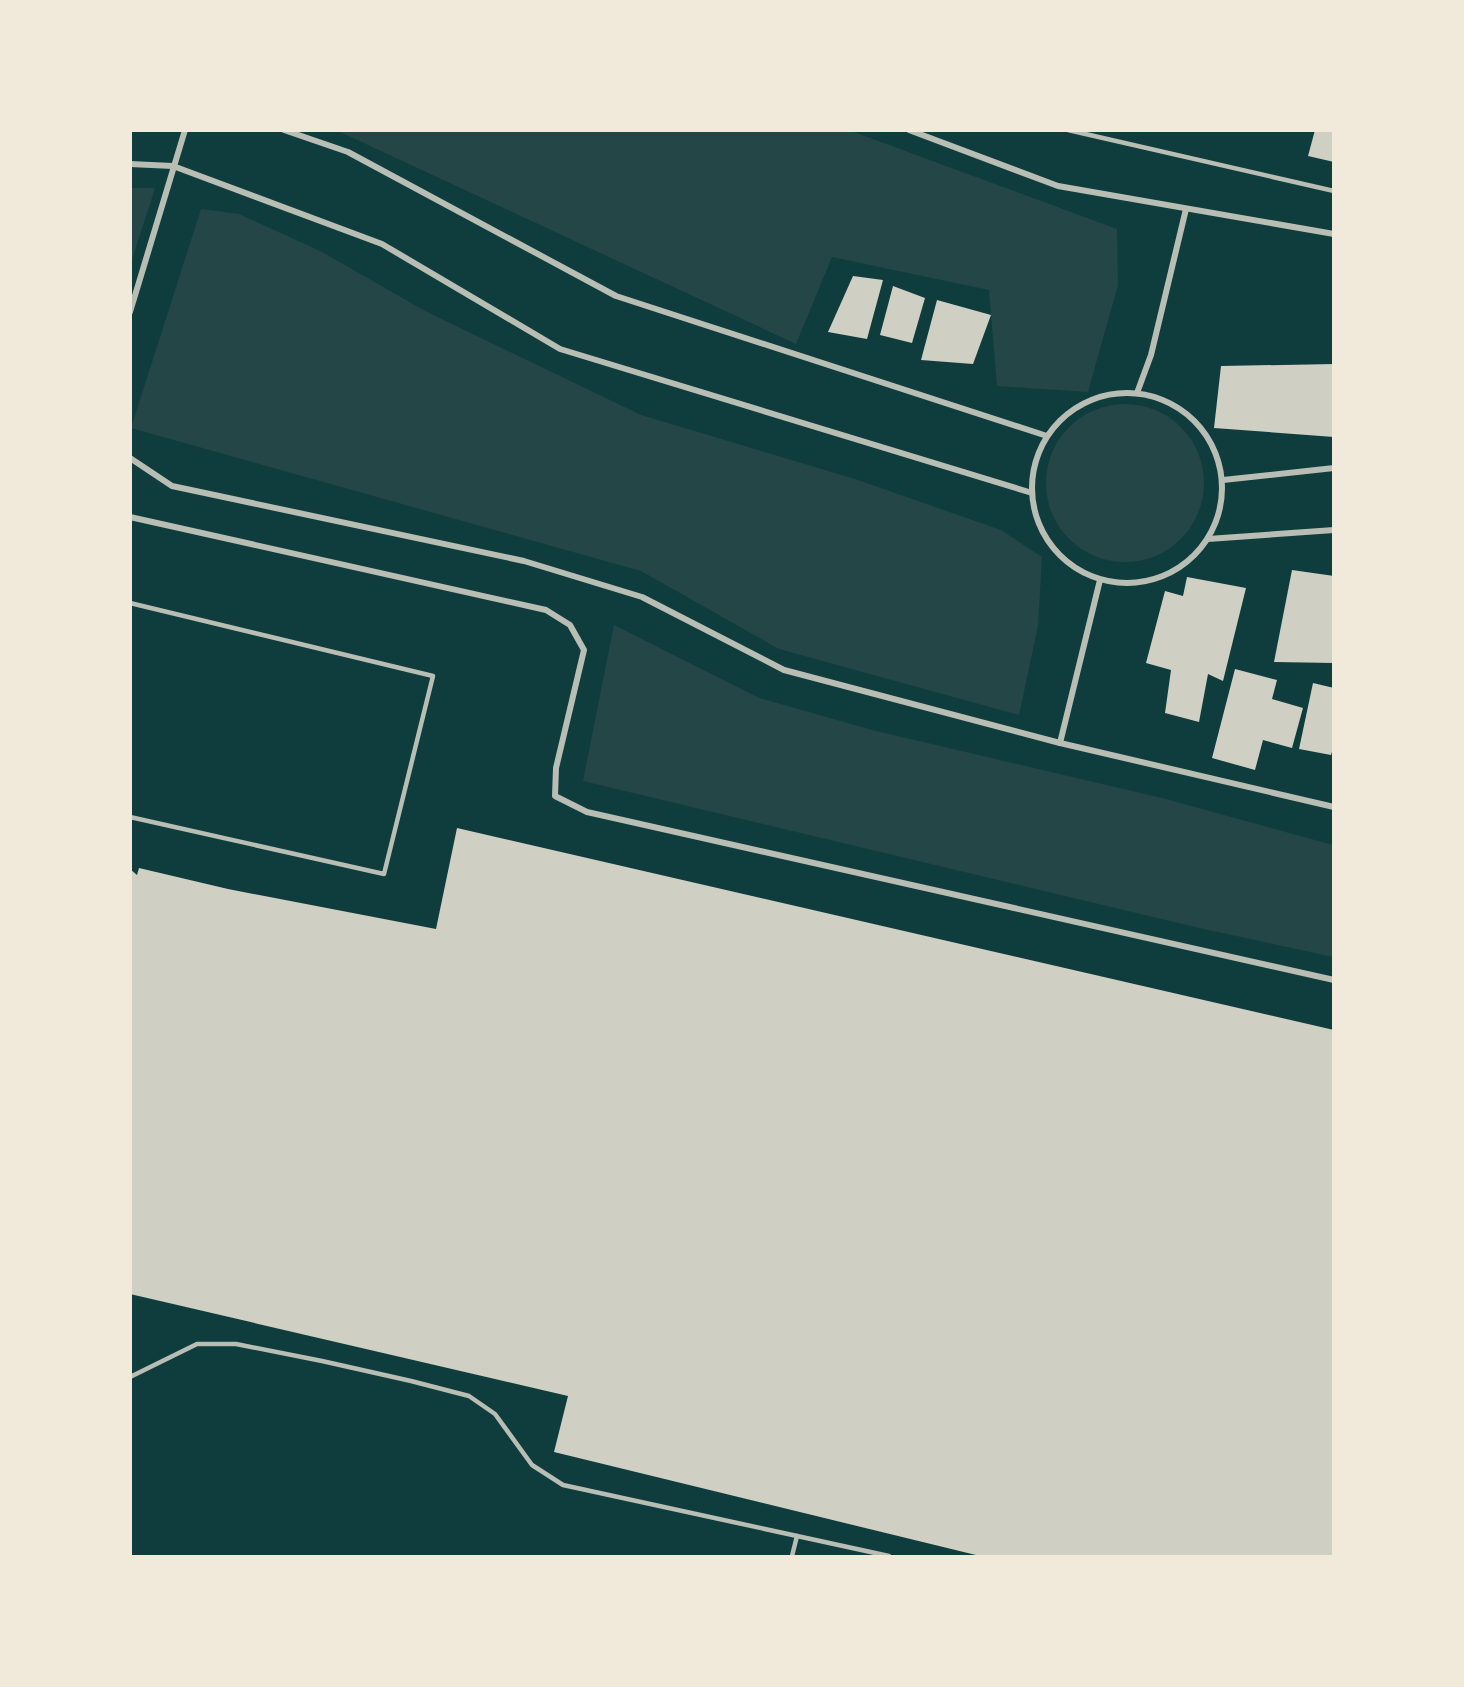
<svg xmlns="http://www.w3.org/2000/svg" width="1464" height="1687" viewBox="0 0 1464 1687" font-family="Jost,sans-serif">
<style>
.green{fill:#244646}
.building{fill:#cfcfc3}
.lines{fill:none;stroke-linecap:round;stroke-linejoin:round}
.service{stroke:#b8beb3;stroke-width:4.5}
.minor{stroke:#b8beb3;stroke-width:6}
</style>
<rect width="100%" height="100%" fill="#0f3d3e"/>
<g class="green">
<polygon points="338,131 851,131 1117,229 1118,285 1088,392 997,386 989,290 832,257 796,344"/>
<polygon points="131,188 155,188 131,263 130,188"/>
<polygon points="201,209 239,214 322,252 425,311 641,415 855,479 1001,530 1042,557 1038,626 1019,715 779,649 641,571 131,428"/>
<circle cx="1125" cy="483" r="79"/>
<polygon points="614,625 759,698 872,730 1166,799 1333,845 1333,957 1195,927 583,781"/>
</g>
<g class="building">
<polygon points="1315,130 1334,130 1334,162 1308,156"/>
<polygon points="853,276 883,280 867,339 828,332"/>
<polygon points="893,286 925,298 912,343 880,335"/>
<polygon points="937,300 991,315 973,364 921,360"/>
<polygon points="1334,364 1334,437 1214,428 1221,366"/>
<polygon points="1292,570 1334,576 1334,663 1274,662"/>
<polygon points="1187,577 1246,588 1223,681 1208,674 1199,722 1165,713 1171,670 1146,663 1165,591 1183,596"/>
<polygon points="1235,669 1277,680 1272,699 1303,708 1292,748 1263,740 1255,770 1212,758"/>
<polygon points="1313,683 1334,688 1334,745 1331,755 1299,749"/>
<polygon points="457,828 1334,1030 1334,1556 980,1556 554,1452 568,1396 130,1294 130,869 137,875 139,868 228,889 436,929"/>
</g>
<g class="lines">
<g class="service">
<polyline points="1068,130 1334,191"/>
<polyline points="130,603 433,676 384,874 130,817"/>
<polyline points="130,1377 197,1344 236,1344 322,1361 411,1381 469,1396 495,1414 532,1465 563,1485 889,1556"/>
<polyline points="792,1556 797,1536"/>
</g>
<g class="minor">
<polyline points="284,130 348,152 616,296 1047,436"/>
<polyline points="909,130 1058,186 1334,234"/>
<polyline points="130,164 173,166 382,244 560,349 1032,493"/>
<polyline points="130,312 185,130"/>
<circle cx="1127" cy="488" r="95"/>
<polyline points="1137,393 1151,355 1186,209"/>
<polyline points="130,458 172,486 524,561 642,597 784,670 1060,743 1334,807"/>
<polyline points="1223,480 1334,468"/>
<polyline points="130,517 546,610 570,625 584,650 556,768 555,796 587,812 1334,980"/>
<polyline points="1208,539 1334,530"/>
<polyline points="1060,743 1100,580"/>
</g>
</g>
<rect width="1464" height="1687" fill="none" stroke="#f1e9da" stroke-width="264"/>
</svg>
